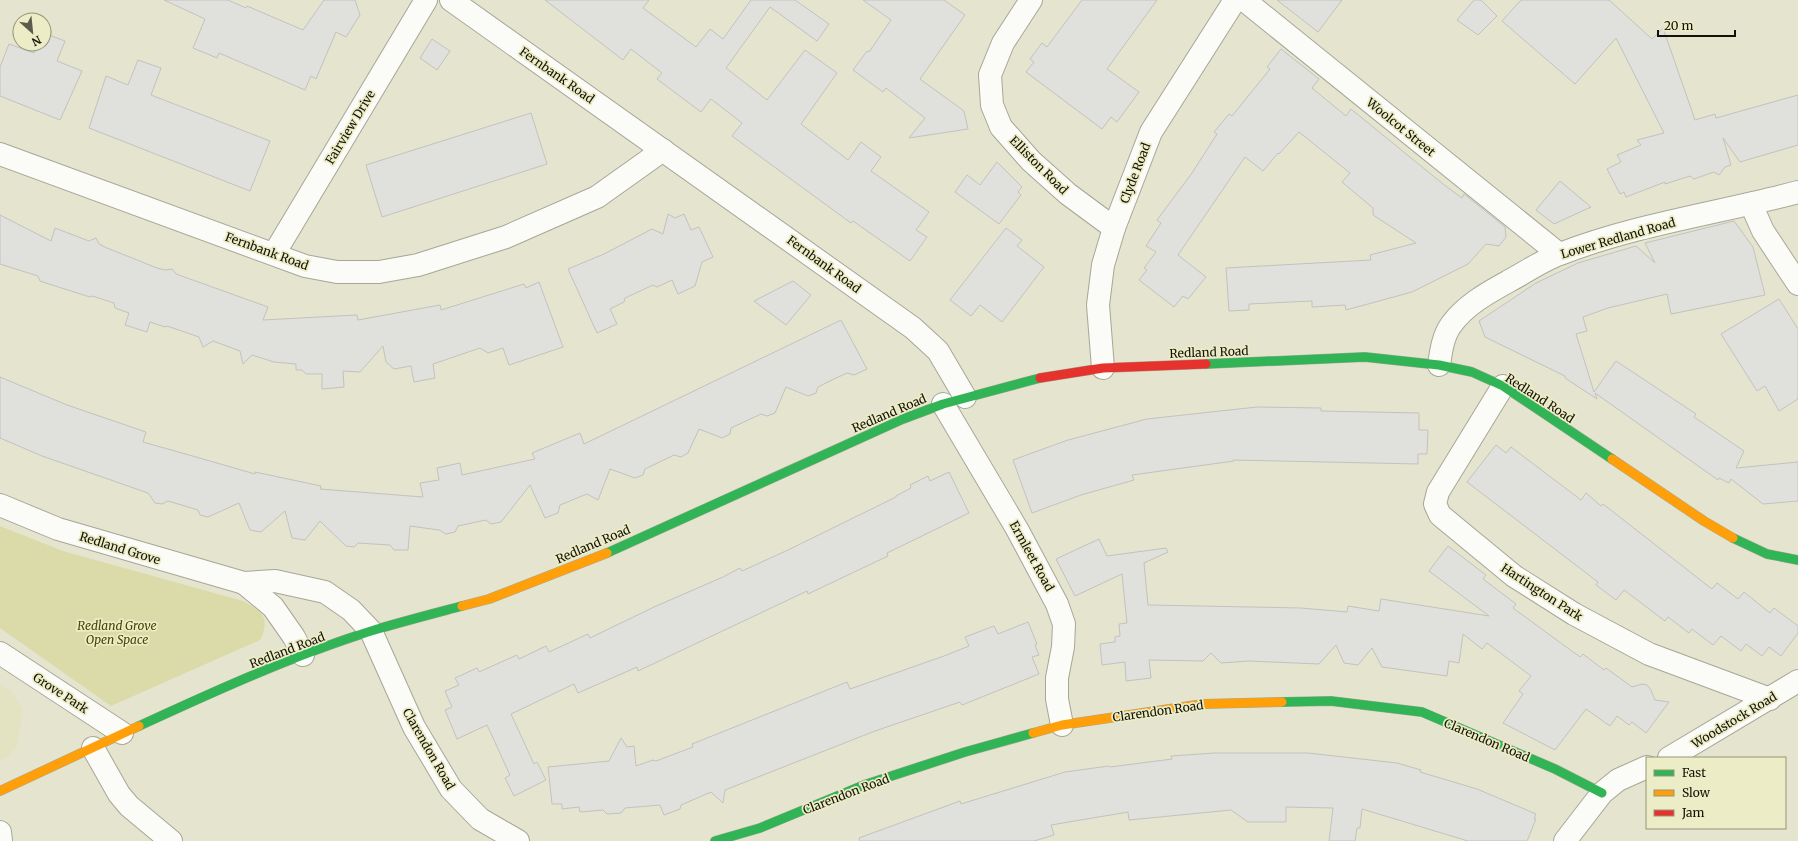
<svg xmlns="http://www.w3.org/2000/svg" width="1798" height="841" viewBox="0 0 1798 841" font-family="Merriweather,serif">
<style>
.built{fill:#e3e3c1}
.green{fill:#dbdbaa}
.building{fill:#e0e0dd;stroke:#c2c2bf}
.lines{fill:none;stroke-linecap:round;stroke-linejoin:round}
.street-casing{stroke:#a7a797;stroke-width:24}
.fast-casing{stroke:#a7a797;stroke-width:10}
.slow-casing{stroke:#a7a797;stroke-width:10}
.jam-casing{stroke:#a7a797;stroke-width:10}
.street{stroke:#fbfbf8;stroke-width:22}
.fast{stroke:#30b455;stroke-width:9}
.slow{stroke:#ff9f0a;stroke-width:9}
.jam{stroke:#e5322d;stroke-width:9}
.labels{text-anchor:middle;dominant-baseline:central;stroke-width:3.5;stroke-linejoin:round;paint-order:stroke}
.street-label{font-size:12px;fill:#131206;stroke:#ececc7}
.park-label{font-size:12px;font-style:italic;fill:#464400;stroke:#ececc7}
</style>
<rect width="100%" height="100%" fill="#e4e4cf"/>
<polygon class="built" points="0,684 11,691 23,709 17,745 6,758 0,760"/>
<path class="green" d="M0 526 63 551 243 601C262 611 271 618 260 640L111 706 0 628Z"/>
<g class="building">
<polygon points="164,0 228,0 246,8 247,6 303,30 324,0 355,0 360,15 346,37 336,32 316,79 311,76 305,90 219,53 217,58 193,48 205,19"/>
<polygon points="545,0 649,0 643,8 696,47 710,29 723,39 751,0 795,0 829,24 817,41 770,7 726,68 767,100 805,50 837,73 801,124 848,160 861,142 881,157 871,171 929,212 916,230 927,237 910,261 853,221 851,223 732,136 742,123 711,99 701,112 657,79 662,73 631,49 623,60"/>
<polygon points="863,0 944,0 965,15 920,79 964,111 968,129 909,138 925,118 886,88 883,92 853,70 867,51 869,52 891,20"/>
<polygon points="1082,0 1157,0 1107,69 1139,92 1117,122 1111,117 1102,129 1026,72 1034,62 1030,59 1042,43 1047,47"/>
<polygon points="1277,0 1342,0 1318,32"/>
<polygon points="1474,0 1481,0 1497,16 1478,35 1457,20"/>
<polygon points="1521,0 1609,0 1652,39 1663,28 1695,120 1715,114 1716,118 1798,95 1798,145 1740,162 1723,138 1731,165 1725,167 1719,175 1714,172 1694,179 1690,176 1665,184 1665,182 1626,197 1624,192 1620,194 1607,169 1621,162 1617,155 1641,145 1637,140 1664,133 1616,38 1575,84 1502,21"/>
<polygon points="44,33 65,41 57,61 82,71 60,120 0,96 0,67 9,44 34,53 38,44 44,44"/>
<polygon points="432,39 450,51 437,70 420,58"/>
<polygon points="1281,49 1319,79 1312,88 1346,116 1351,109 1443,184 1462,198 1464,194 1505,227 1506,237 1499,246 1486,244 1468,264 1412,292 1346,310 1345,305 1312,307 1312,301 1249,304 1249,310 1229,311 1226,268 1371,260 1370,255 1416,243 1373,215 1373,208 1342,182 1350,173 1299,132 1279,154 1278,153 1263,171 1245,157 1178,255 1206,277 1188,299 1183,296 1174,307 1139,280 1147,270 1144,268 1156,252 1146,246 1161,223 1157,220 1192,173 1217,134 1214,132 1229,114 1232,116 1270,69 1267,67"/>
<polygon points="138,60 161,68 151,95 270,141 250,191 89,128 106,76 128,85"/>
<polygon points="531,113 547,164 382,217 366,165"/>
<polygon points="997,162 1022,187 1018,192 1021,195 999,224 955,192 967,175 980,185"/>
<polygon points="1560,181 1591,207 1554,224 1536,210"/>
<polygon points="668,214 675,218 684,214 691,230 699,227 713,257 702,262 695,286 678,294 672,280 657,287 653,285 625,298 624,302 610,309 617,324 597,333 568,269 604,254 652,229 663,234"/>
<polygon points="0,215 51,241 55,228 89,241 96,238 99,244 107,248 157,268 165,270 172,269 176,274 268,307 263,320 357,315 358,320 440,305 441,310 524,284 526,288 539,282 563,347 509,365 503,348 488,353 480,348 433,364 435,378 414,382 411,366 394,369 386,362 383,346 360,372 343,371 344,387 322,389 322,374 306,374 302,370 296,370 296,364 274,362 252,355 243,364 240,351 213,341 203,347 199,337 167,326 165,327 150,322 147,332 125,325 129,313 115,308 114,303 92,296 90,297 52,285 40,281 38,276 0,264"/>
<polygon points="1734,221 1753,247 1765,295 1671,314 1667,294 1608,308 1583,317 1587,331 1576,334 1594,392 1616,361 1696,414 1694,417 1744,451 1736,468 1798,462 1798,501 1763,504 1731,479 1729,483 1719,478 1718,480 1595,393 1597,399 1565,378 1565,376 1485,337 1479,321 1536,283 1578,263 1636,246 1655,263 1645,243"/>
<polygon points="1006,228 1022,240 1017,246 1044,267 1002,322 980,305 971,316 950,300"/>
<polygon points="793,281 811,295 786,325 754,301"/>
<polygon points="1779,299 1798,329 1798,399 1779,411 1765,386 1757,391 1721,334"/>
<polygon points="841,320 867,369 854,375 847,373 834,379 818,387 816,393 808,396 786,387 775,413 767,416 761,414 731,428 730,434 722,438 699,429 688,453 681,457 674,455 645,469 643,475 635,478 610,469 598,500 587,494 560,505 558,513 545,518 530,485 501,522 491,524 486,520 458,526 455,532 446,534 439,530 410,526 408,550 394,550 390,545 373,544 358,543 354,547 346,546 320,521 305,540 292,538 285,511 261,532 250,530 239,503 208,517 200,515 198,510 168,501 162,504 155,503 148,493 42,456 0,438 0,377 67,405 146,432 143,442 196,457 255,474 255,472 321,486 320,489 423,497 420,483 439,480 437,468 460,463 462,475 535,459 532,453 580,433 584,444"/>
<polygon points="1257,407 1321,408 1321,411 1419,413 1419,430 1428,430 1427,454 1418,454 1418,464 1233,460 1234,461 1132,475 1134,480 1081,495 1032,513 1013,460 1068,440 1147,419"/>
<polygon points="1496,445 1506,453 1511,447 1581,500 1586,493 1601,506 1603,504 1712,589 1717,583 1738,599 1744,592 1770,613 1774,608 1798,626 1798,633 1781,656 1769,647 1762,656 1746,644 1741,651 1721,636 1713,645 1692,629 1689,633 1668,617 1665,621 1624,590 1616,600 1596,585 1598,582 1467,482"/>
<polygon points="949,472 969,513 887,553 888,556 808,594 807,591 638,671 637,667 578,693 574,684 511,714 534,764 537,762 546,780 514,796 505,778 510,775 487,725 457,739 445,710 452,707 445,691 459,685 455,678 477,668 479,672 517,655 519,659 546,646 549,652 588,634 590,638 654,607 723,577 740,568 742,571 788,550 896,497 896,496 911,488 910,485 928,476 930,481"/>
<polygon points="1099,539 1107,556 1166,548 1168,552 1144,563 1148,605 1301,608 1347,612 1348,606 1379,611 1381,599 1489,616 1429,571 1448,546 1486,575 1483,579 1516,604 1513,608 1580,657 1583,654 1604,670 1606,668 1632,687 1642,684 1647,685 1651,690 1655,700 1669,702 1646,733 1632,722 1629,725 1617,716 1610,726 1586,709 1555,750 1503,723 1523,694 1519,691 1531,676 1487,643 1482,649 1463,634 1459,663 1449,661 1447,676 1382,667 1372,648 1358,665 1344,663 1336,645 1319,664 1248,661 1221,663 1211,653 1203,661 1149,660 1151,678 1126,681 1125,662 1102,665 1100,644 1115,642 1115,637 1120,636 1119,624 1127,623 1122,574 1075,596 1056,559"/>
<polygon points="1028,622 1037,644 1035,645 1039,655 1032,657 1039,674 962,705 960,702 875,731 725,790 723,803 711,792 681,805 680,809 664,815 660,805 625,808 621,813 607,814 603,810 580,812 579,807 562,809 562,804 552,804 548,767 609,761 621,738 627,747 634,746 636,766 653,760 656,761 693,747 692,744 847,682 850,689 944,656 969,646 965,637 994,626 998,634"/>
<polygon points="1215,753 1308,753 1397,763 1421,770 1420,772 1477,789 1536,814 1534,819 1536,819 1527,841 1468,841 1362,809 1360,828 1357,828 1355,841 1329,841 1333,808 1286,807 1286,822 1248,822 1231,810 1129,820 1128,812 1051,825 1054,835 1034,841 860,841 859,838 960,801 961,804 1065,772 1109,766 1110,767 1172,759 1171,756"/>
</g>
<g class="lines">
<g class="street-casing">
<g id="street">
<polyline points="451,0 913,328 938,351 965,397"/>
<polyline points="1031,0 1003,43 990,75 992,105 1001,127 1031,161 1068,194 1114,228"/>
<polyline points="1244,0 1559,254"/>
<polyline points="0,154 305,266 337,272 379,272 418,265 506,237 597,197 663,150"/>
<polyline points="1751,204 1763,231 1798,284"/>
<polyline points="274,254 426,0"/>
<path d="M1439 365C1441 351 1443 336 1451 325 1465 305 1489 292 1509 281 1526 272 1543 260 1560 254 1637 224 1719 213 1798 192"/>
<polyline points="1103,368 1098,305 1103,265 1114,228 1151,132 1235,0"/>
<polyline points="1503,386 1438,492 1435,504 1440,515 1514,576 1574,614 1649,654 1770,699"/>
<polyline points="943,404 1017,529 1057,604 1064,624 1063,647 1057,678 1057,699 1062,725"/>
<polyline points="0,505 58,529 244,583 275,581 325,592 351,610 371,631 414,727 451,789 480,819 518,841"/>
<polyline points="244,583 273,607 294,637 303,655"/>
<polyline points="0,653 122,733"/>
<polyline points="93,748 119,794 129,806 171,841"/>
<polyline points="1669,758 1798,681"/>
<polyline points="0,832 1,841"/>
<polyline points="1565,841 1602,793 1618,780 1647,767"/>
</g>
</g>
<g class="fast-casing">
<g id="fast">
<polyline points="1206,364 1365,357 1439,365 1472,372 1503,386 1612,459"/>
<polyline points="1733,538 1767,554 1798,560"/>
<polyline points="607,553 903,419 943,404 1040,378"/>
<polyline points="1282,702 1331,701 1422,712 1555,769 1602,793"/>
<path d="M139 726C215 691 292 656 371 631 401 622 432 614 462 606"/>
<polyline points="715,841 760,828 864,785 965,752 1033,733"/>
</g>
</g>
<g class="slow-casing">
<g id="slow">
<polyline points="1612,459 1704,521 1733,538"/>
<polyline points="462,606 489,599 607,553"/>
<polyline points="1033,733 1062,725 1203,704 1282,702"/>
<polyline points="0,791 139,726"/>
</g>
</g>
<g class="jam-casing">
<polyline id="jam" points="1040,378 1103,368 1206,364"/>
</g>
<use href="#street" class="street"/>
<use href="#fast" class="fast"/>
<use href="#slow" class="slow"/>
<use href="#jam" class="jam"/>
</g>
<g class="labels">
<g class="street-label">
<text transform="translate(557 75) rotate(35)">Fernbank Road</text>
<text transform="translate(350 127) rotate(-59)">Fairview Drive</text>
<text transform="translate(1401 127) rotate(39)">Woolcot Street</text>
<text transform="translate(1039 165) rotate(45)">Elliston Road</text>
<text transform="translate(1135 173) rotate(-69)">Clyde Road</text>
<text transform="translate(1618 238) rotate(-16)">Lower Redland Road</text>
<text transform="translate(267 251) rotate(20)">Fernbank Road</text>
<text transform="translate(824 264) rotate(36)">Fernbank Road</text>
<text transform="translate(1209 352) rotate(-2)">Redland Road</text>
<text transform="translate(1540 398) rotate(33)">Redland Road</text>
<text transform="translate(889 413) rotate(-23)">Redland Road</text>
<text transform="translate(593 544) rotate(-23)">Redland Road</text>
<text transform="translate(120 548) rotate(17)">Redland Grove</text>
<text transform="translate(1032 556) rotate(61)">Ermleet Road</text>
<text transform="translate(1542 592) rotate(33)">Hartington Park</text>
<text transform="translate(287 650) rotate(-21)">Redland Road</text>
<text transform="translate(61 693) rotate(33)">Grove Park</text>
<text transform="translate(1158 711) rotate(-8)">Clarendon Road</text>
<text transform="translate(1734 720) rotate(-31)">Woodstock Road</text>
<text transform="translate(1487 740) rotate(23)">Clarendon Road</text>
<text transform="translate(429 749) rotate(60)">Clarendon Road</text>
<text transform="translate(846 794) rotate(-21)">Clarendon Road</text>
</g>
<g class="park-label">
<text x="117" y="625">Redland Grove<tspan x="117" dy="14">Open Space</tspan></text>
</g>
</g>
<rect x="1646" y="757" width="140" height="72" fill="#ececc7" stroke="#95957a"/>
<rect x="1654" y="770" width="20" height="6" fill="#30b455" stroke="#95957a"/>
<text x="1682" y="777" font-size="12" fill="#131206">Fast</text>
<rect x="1654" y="790" width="20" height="6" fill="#ff9f0a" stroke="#95957a"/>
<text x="1682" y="797" font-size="12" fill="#131206">Slow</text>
<rect x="1654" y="810" width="20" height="6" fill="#e5322d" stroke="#95957a"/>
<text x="1682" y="817" font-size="12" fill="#131206">Jam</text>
<g transform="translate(32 32) rotate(153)"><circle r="19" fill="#ececc7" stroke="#95957a"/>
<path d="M0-3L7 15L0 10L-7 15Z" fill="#5c5c4c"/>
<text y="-6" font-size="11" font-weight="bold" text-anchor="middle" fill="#131206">N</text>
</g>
<path d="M1658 30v6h77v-6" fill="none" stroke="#131206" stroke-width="2"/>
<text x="1664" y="30" font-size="12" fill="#131206" stroke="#ececc7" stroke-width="3" paint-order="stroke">20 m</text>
</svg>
